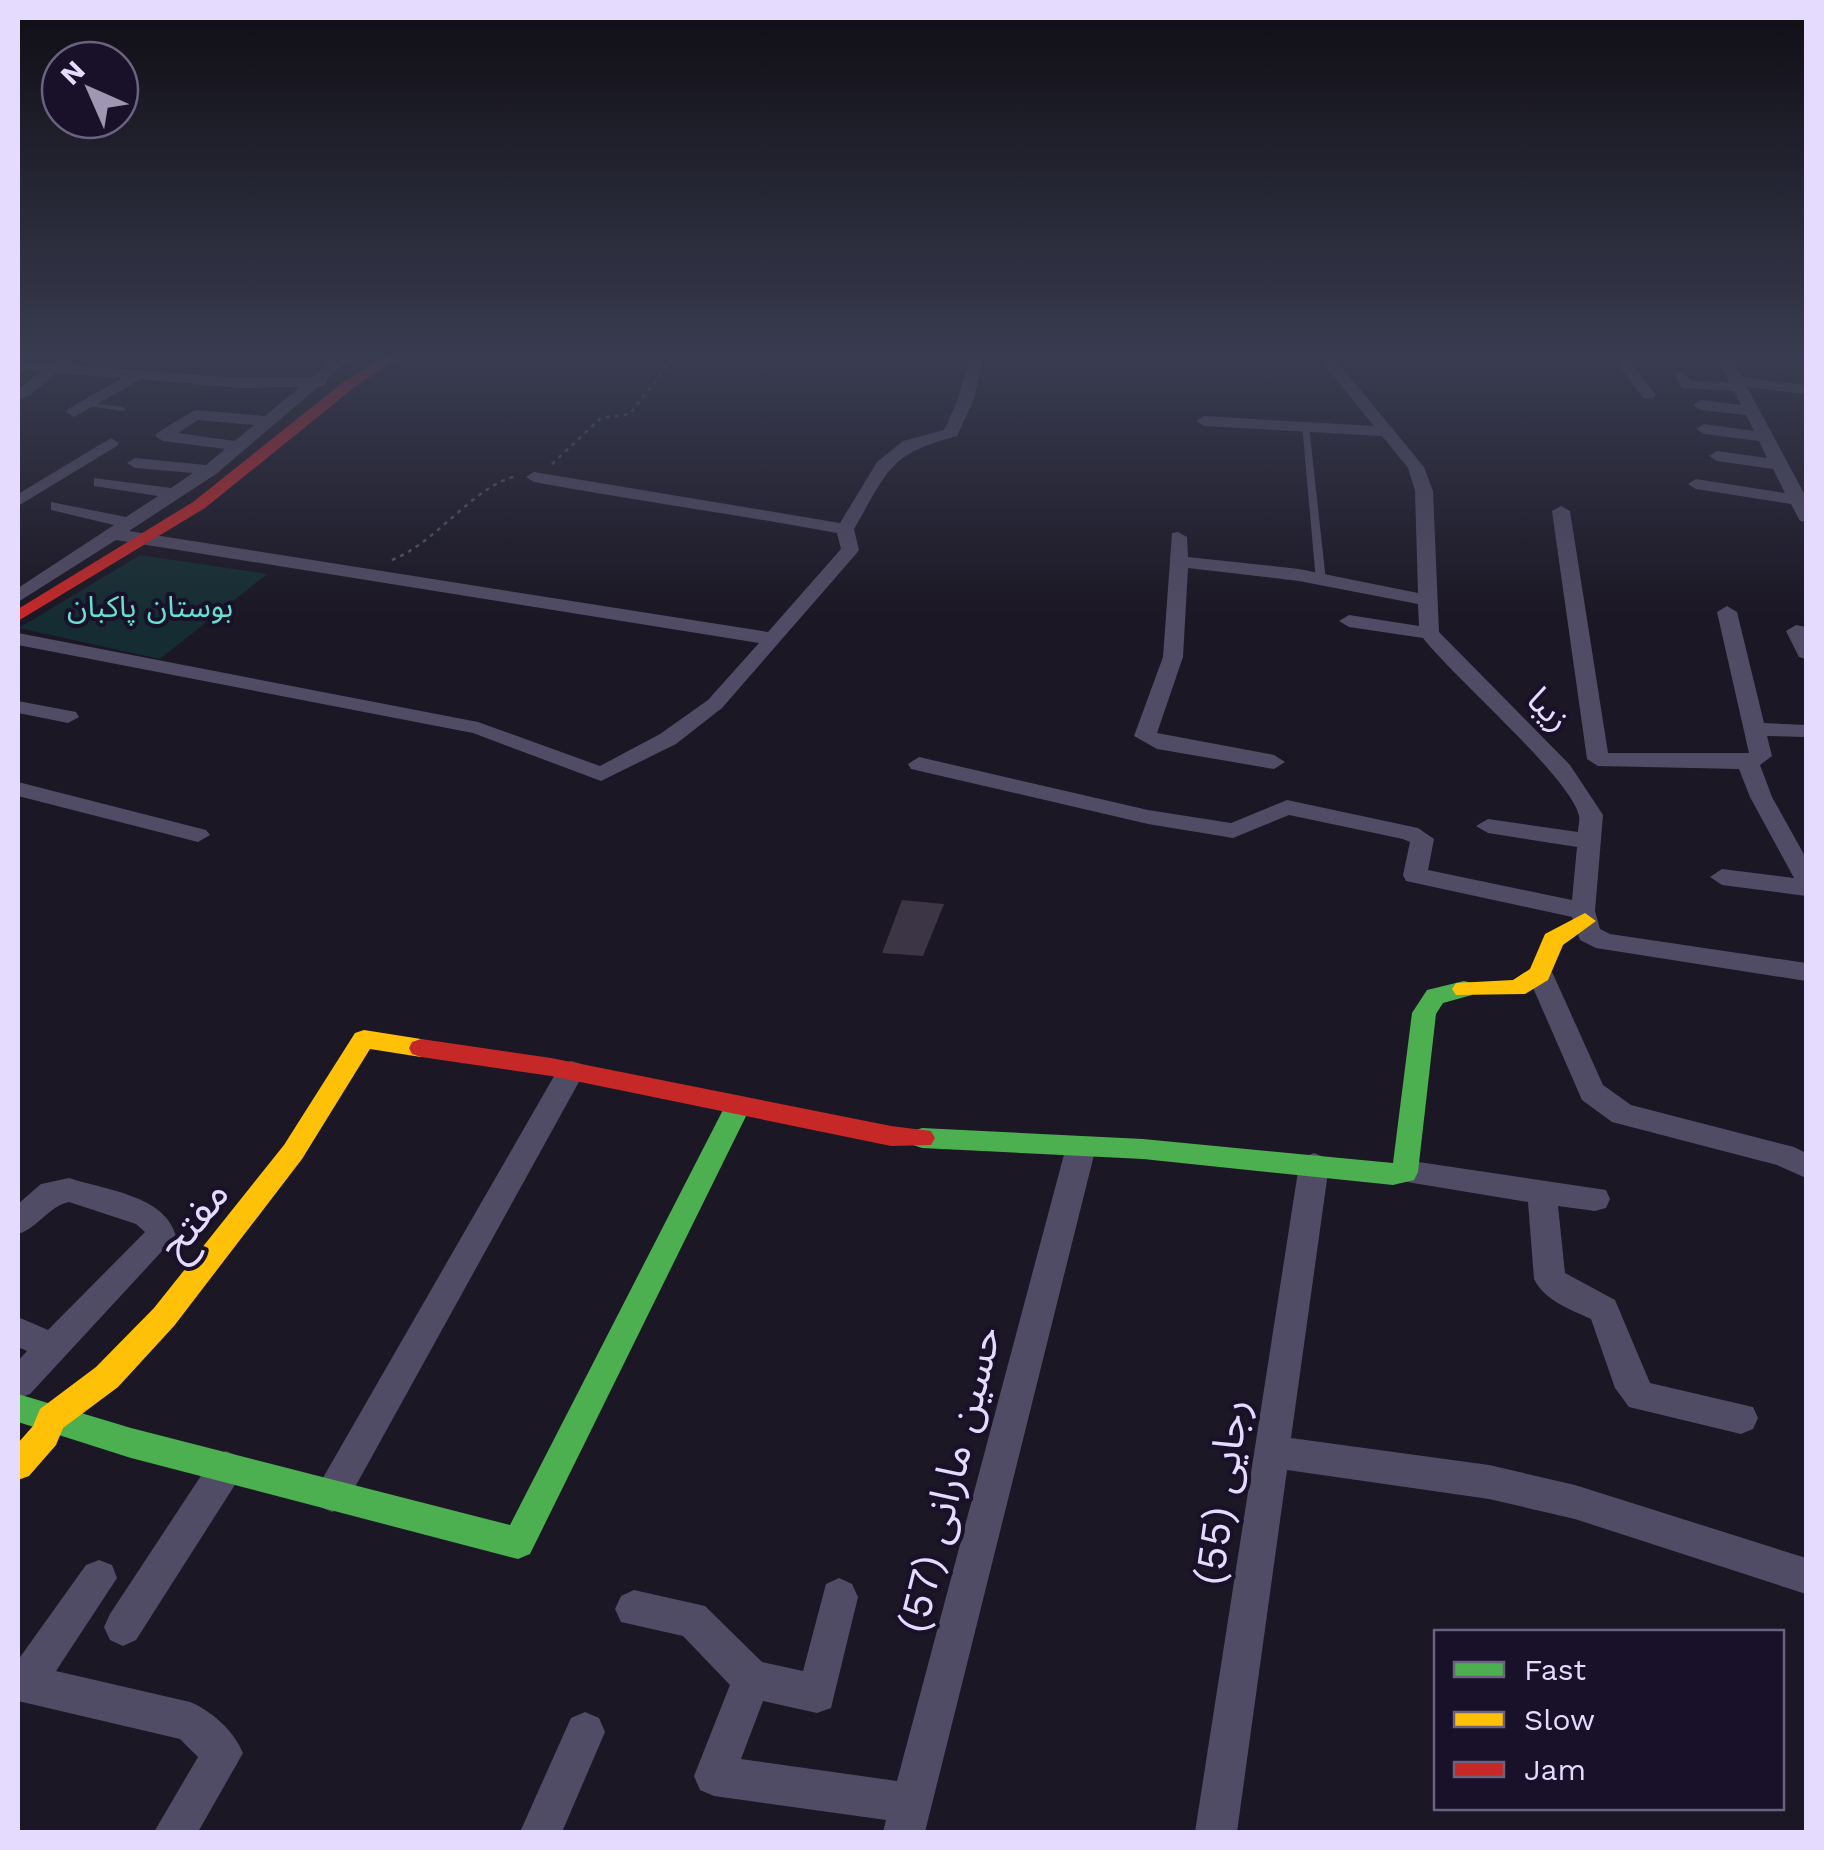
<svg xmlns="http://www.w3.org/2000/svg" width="1824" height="1850" viewBox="0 0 1824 1850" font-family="'Work Sans','Noto Sans Arabic',sans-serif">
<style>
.green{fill:#152d32}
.building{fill:#3b3546}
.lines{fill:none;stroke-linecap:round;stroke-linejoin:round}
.path{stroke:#4c5565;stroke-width:2.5;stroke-dasharray:4 5;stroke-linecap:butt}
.lane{fill:#514c65;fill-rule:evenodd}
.street{fill:#514c65;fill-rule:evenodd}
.fast{fill:#4caf50;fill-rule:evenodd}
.slow{fill:#ffc107;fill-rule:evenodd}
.jam{fill:#c62828;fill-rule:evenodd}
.labels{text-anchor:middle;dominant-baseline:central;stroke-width:8;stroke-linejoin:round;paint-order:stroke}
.far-park-label{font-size:30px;fill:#67dfd1;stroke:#19112a}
.street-label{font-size:35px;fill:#e4dbfe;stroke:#19112a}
.near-street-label{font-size:42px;fill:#e4dbfe;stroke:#19112a}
</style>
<rect width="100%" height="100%" fill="#1b1724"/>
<polygon class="green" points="140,555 267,574 160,659 19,628"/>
<polygon class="building" points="902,900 944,904 923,956 882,953"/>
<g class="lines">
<g class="path">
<polyline points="552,464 601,418 630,414 672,359"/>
<path d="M392 560C439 541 474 485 517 476"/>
</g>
<g class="lane">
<polygon points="85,402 122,407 126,409 122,411 88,406 85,406"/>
<polygon points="1302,424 1309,426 1326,581 1321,584 1316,581"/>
</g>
<g class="street">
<path d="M57 359H70L68 365 239 378H311L333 359H349L327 379 326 385 318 387 216 474 129 531 768 632 841 549 837 533C736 514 635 501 534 482L526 477 534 472 840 523 877 462 903 441 944 430 958 399 969 359H983L974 399 957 436C888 454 888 471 854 529L859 550 856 554 722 708 676 744 601 781 473 733 18 645V633L478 722 600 766 660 734 708 700 759 643 116 540 18 602V588L114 525 51 510V502L126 517 158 496 94 486V478L171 488 193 473 135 468 127 463 135 458 206 465 225 449 163 441 155 436 157 433 195 410 265 416 300 387 239 388 141 379 74 417 66 412 68 409 122 378 56 373 30 395 18 400V390L40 371 18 369V361L50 363ZM198 420 254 425 235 441 178 433Z"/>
<path d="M1320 359H1335L1424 467 1433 491 1439 632 1570 765 1603 815 1595 911 1600 929 1610 934 1806 963V981L1596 948 1580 940 1572 917 1406 881 1403 875 1410 842 1403 839 1289 815 1233 838 1148 824 911 769 908 764 919 757 1148 810 1231 823 1287 800 1418 828 1434 839 1428 870 1572 900 1577 847 1488 833 1476 826 1488 819 1578 832C1578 827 1580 821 1579 816 1572 779 1453 677 1423 638L1349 627 1339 621 1349 615 1419 626 1418 604 1299 581 1188 568 1183 657 1157 733 1274 755 1285 762 1274 769 1157 749 1134 736 1163 657 1172 533 1178 532 1187 537 1188 557 1299 569 1418 593 1415 491 1408 468 1382 436 1204 426 1196 421 1204 416 1374 426Z"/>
<polygon points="1614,359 1628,359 1656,395 1653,398 1643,398"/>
<polygon points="1718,359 1732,359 1742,377 1806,385 1806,394 1747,387 1806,497 1806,522 1800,521 1791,504 1696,489 1688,484 1696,479 1785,493 1773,469 1717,461 1709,456 1717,451 1767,458 1759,441 1704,434 1696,429 1704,424 1754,431 1746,415 1701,410 1693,405 1701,400 1741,405 1734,391 1682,388 1674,374 1681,370 1692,381 1729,382"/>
<polygon points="111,438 119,443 117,446 18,506 18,494"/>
<polygon points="1561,506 1570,511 1608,753 1749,753 1717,612 1727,606 1737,612 1764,723 1806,725 1806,737 1767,736 1772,756 1760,765 1772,797 1806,858 1806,896 1722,885 1710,877 1722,869 1794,878 1750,797 1739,769 1598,766 1587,759 1552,511"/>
<polygon points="1796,625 1806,627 1806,659 1799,657 1786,631"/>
<polygon points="18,701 76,712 79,717 68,723 18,713"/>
<polygon points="18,782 206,830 210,835 198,842 18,796"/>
<polygon points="1540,965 1549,968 1553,974 1603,1085 1631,1105 1794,1147 1806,1153 1806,1178 1777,1165 1612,1122 1582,1100 1527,974 1531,968"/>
<polygon points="571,1061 581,1064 585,1071 344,1507 332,1512 320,1507 314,1495 320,1483 561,1064"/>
<polygon points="1081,1136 1091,1139 1096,1147 925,1832 883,1832 886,1820 714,1796 700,1790 694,1776 730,1685 683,1636 621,1622 615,1609 621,1596 634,1590 705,1606 762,1662 803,1671 826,1584 839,1578 852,1584 858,1597 831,1708 817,1713 763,1701 741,1759 897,1781 1066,1147 1071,1139"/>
<polygon points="1314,1153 1324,1157 1329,1165 1291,1438 1489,1465 1575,1485 1806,1558 1806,1594 1575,1519 1489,1499 1287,1470 1237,1832 1195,1832 1299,1165 1304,1157"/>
<path d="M1405 1160 1606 1190 1610 1199 1606 1208 1595 1211 1558 1206 1565 1273 1615 1300 1650 1383 1753 1407 1758 1418 1753 1429 1741 1434 1629 1407 1615 1388 1591 1319C1570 1309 1545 1301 1534 1279L1528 1202 1395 1180 1390 1172 1395 1164Z"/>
<path d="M69 1178C105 1190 165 1195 176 1236L30 1394 18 1398V1361L27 1351 18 1347V1317L48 1330 145 1232 136 1224 69 1202C49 1206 38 1228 18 1234V1204L41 1184Z"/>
<polygon points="226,1451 238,1456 243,1468 238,1480 136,1640 123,1646 110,1640 104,1627 110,1614 214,1456"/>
<path d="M99 1560 112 1565 117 1578 56 1671 190 1702C212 1711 234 1731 243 1753L198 1832H154L198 1757 180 1739 18 1701V1660L86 1565Z"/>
<polygon points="585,1712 599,1718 605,1732 562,1832 520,1832 571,1718"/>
</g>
<g class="fast">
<polygon points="1464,981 1472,983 1476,989 1472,995 1443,1003 1436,1014 1418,1172 1414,1180 1393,1185 1143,1159 922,1148 913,1145 909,1138 913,1131 922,1128 1143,1139 1393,1163 1412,1013 1427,990"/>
<polygon points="738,1096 747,1099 751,1106 530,1554 518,1559 131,1458 18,1422 18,1394 131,1428 510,1525 725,1106 729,1099"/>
</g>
<g class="slow">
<polygon points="1585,913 1596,921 1563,945 1548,980 1525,994 1456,995 1452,989 1456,983 1513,980 1530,969 1545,934"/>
<polygon points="364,1030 421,1039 430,1042 433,1048 430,1054 421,1057 370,1049 302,1159 174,1326 118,1387 63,1428 56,1445 29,1476 18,1480 18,1443 33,1426 40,1409 96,1367 154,1308 284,1145 355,1033"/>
</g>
<g class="jam">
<polygon points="381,359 397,359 356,386 205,508 18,621 18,609 193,502 346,380"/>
<polygon points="421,1039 551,1058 891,1126 931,1131 935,1138 931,1145 891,1146 551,1076 421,1057 412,1054 409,1048 412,1042"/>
</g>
</g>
<linearGradient id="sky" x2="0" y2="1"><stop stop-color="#0f0d14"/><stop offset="0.58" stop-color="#393c50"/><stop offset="1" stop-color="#393c50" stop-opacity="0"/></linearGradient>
<rect width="1824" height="618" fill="url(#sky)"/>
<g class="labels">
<g class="far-park-label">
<text x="150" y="606">بوستان پاکبان</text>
</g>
<g class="street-label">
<text transform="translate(1549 709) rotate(45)">زیبا</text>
</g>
<g class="near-street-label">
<text transform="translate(193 1219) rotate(-52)">مفتح</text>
<text transform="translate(949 1479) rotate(-76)">حسین مارانی (57)</text>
<text transform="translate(1221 1492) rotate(-82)">رجایی (55)</text>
</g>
</g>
<rect width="1824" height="1850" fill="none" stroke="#e4dbfe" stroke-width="40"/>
<rect x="1434" y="1630" width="350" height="180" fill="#19112a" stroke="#6a627f" stroke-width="2.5"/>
<rect x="1454" y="1662" width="50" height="15" fill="#4caf50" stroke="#6a627f" stroke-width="2.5"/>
<text x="1524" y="1680" font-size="30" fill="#e4dbfe">Fast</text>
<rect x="1454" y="1712" width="50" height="15" fill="#ffc107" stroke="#6a627f" stroke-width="2.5"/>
<text x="1524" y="1730" font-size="30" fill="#e4dbfe">Slow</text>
<rect x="1454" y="1762" width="50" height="15" fill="#c62828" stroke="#6a627f" stroke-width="2.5"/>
<text x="1524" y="1780" font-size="30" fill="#e4dbfe">Jam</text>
<g transform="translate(90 90) rotate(315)"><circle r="48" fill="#19112a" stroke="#6a627f" stroke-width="2.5"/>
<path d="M0-8L18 38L0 25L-18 38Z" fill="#9e96b2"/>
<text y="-15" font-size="28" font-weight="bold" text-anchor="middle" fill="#e4dbfe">N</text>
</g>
</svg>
